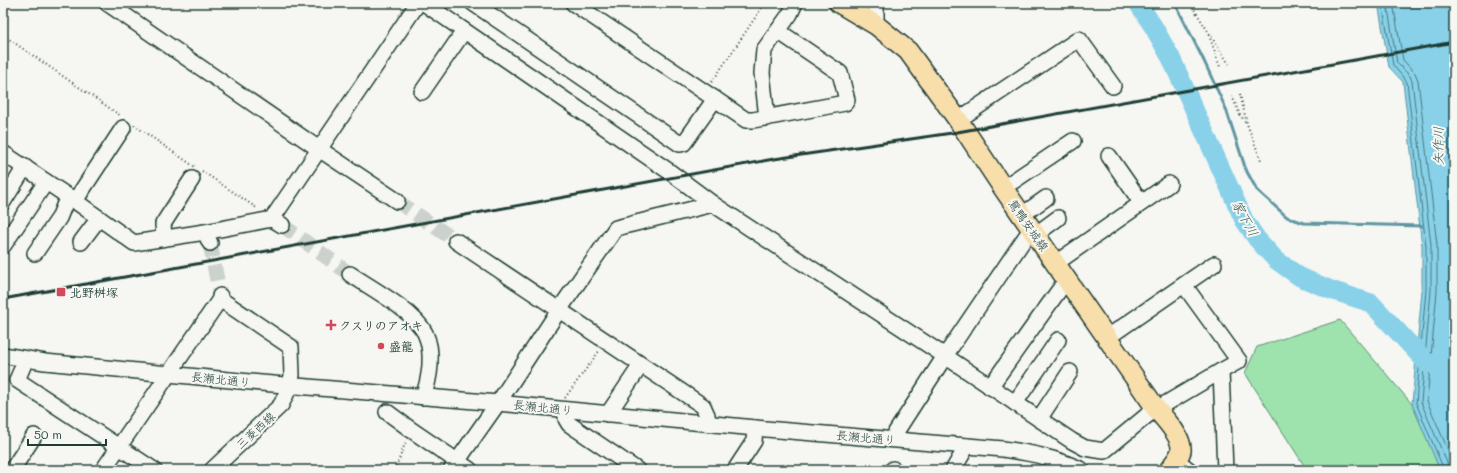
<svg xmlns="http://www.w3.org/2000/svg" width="1457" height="473" viewBox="0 0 1457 473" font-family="Mali,'Klee One',sans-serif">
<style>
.green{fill:#9ee2ae;stroke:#5e9071}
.water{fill:#88d1e9;stroke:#5e96a1}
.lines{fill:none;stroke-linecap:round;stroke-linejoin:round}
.shore{stroke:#49787c;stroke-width:1}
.stream{stroke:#5e96a1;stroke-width:3}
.river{stroke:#88d1e9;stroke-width:19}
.minor-tunnel{stroke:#cbd1cc;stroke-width:15;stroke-dasharray:15 8;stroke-linecap:butt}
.minor-casing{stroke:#1f3d34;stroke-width:18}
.major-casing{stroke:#1f3d34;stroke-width:22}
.path{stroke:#1f3d34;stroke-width:2;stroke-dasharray:1 3;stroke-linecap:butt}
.minor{stroke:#f6f6f2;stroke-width:15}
.major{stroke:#f8deab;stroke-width:19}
.rail{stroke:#1f3d34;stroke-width:3}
.poi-dot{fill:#d1495b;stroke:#f6f6f2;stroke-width:1.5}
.labels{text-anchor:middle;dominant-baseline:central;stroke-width:4;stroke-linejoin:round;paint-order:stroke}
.street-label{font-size:12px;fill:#1f3d34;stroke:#f6f6f2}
.poi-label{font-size:12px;font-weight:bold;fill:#1f3d34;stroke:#f6f6f2;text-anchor:start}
.water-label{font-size:13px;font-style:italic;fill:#345b58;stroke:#f6f6f2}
</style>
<rect width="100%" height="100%" fill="#f6f6f2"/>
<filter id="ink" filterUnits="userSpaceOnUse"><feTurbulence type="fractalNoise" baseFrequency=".025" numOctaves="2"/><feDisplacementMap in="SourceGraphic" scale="8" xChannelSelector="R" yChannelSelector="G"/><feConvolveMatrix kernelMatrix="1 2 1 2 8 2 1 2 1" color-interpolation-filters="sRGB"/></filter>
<g filter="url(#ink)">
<polygon class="green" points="1340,320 1412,404 1440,470 1307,470 1245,373 1257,347"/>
<polygon class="water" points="1378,3 1454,3 1454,470 1440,470 1412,404 1422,290 1422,246 1403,82 1389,67"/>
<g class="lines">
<g class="shore">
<polyline points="1382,3 1393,65 1407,82 1426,246 1426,290 1416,403 1444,470"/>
<polyline points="1387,3 1397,63 1410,76 1412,81 1431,245 1431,291 1421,402 1448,465 1449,470"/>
<polyline points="1393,3 1403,60 1415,73 1418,80 1437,245 1437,291 1427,401 1454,464"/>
</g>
<polyline class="stream" points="1175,3 1204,61 1226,109 1246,170 1257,190 1287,217 1304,223 1423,226"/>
<polyline class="river" points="1138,3 1153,26 1171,58 1244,220 1257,239 1276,260 1300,277 1331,290 1371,303 1428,364"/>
<g class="minor-tunnel">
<polyline points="397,201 456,241"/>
<polyline points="282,225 350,274"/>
<polyline points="210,243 220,296"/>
</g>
<g class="minor-casing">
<g id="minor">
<polyline points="107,3 319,149 397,201"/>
<polyline points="424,3 670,172 713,204 945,356 1072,441 1085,448 1104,451 1150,413 1221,371 1239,361 1184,285"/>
<polyline points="473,3 680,144 684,143 715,99"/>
<polyline points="573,3 746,120 753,120 845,103 847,100 840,73 778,31"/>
<polyline points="876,25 876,3"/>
<polyline points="422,92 464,31"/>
<polyline points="767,118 762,73 764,50 790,14 795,3"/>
<polyline points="958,120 1079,39 1113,86"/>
<polyline points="3,153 75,201 134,243 205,232"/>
<polyline points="1109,156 1141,202"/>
<polyline points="1003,188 1073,141"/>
<polyline points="75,201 123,128"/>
<polyline points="3,202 25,167"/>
<polyline points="1022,215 1046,198"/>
<polyline points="272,219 418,3"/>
<polyline points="1035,235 1058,218"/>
<polyline points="164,238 163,224 192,179"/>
<polyline points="456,241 703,406 707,415 708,423"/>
<polyline points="81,242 99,218"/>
<polyline points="210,243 205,232 272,219 282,225"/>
<polyline points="3,246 46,182"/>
<polyline points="35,253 59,218 68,196"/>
<polyline points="1056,263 1169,184"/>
<path d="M350 274C371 288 414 311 425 333 434 352 430 378 423 397"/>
<polyline points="1108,337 1214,264"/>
<path d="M3 355 45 362 261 383 498 403 755 428 1003 449C1031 453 1056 458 1082 470"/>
<polyline points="26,359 17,380 154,470"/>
<polyline points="1221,371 1225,470"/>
<polyline points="990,387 1067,279"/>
<polyline points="1015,403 1058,340"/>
<polyline points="566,410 566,419 569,424 637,470"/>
<polyline points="387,412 410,429 470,470"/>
<polyline points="608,414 641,365"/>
<polyline points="1039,419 1070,372"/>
<polyline points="894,439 896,432 945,356 1031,229"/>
<polyline points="1176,460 1189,470"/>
<polyline points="893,469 894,470"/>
<polyline points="12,470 34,436"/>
<polyline points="103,470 220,299 220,296"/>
<polyline points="212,470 281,405 290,386 292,375 291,347 220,299"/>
<polyline points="451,470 498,403 559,310 616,228 713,204"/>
<polyline points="735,470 754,441 755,428"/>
<polyline points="953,470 967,446"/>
</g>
</g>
<g class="major-casing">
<path id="major" d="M839 3 876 25 908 51 958 120 1003 188 1157 410C1165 419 1183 438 1181 451 1179 458 1173 464 1169 470"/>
</g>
<g class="path">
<polyline points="1190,3 1229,64"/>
<polyline points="3,35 121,116"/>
<polyline points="1209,35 1220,67"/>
<polyline points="712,82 765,3"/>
<polyline points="1240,94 1247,124 1261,160"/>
<polyline points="1232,96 1240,115 1246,123"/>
<polyline points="134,125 195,167"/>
<polyline points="202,171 258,209"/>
<polyline points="565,398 599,351"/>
<polyline points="395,470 406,441"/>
</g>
<use href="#minor" class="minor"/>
<use href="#major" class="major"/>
<polyline class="rail" points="3,299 774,159 952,133 1454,42"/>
</g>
</g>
<g class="poi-dot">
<rect x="56" y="287" width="10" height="10" rx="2"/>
<path d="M329 319h4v4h4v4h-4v4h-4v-4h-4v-4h4z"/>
<circle cx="381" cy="346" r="4"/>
</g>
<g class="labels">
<g class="street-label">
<text transform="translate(1029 225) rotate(55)">鴛鴨安城線</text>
<text transform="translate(221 379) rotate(6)">長瀬北通り</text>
<text transform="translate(543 407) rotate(6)">長瀬北通り</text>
<text transform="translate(255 430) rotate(-43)">三菱西線</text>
<text transform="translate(866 437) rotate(5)">長瀬北通り</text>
</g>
<g class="poi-label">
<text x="70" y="292">北野桝塚</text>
<text x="339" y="325">クスリのアオキ</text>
<text x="389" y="346">盛龍</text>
</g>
<g class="water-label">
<text transform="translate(1437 146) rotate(-90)">矢作川</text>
<text transform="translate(1246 218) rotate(61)">家下川</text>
</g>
</g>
<rect width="1457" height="473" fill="none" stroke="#f6f6f2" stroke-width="16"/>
<rect x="8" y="8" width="1441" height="457" fill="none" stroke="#1f3d34" stroke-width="1.5" filter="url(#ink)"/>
<path d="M28 439v6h78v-6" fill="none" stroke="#1f3d34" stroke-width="2"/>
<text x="34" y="439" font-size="12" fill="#1f3d34" stroke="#f6f6f2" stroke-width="3" paint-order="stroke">50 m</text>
</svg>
